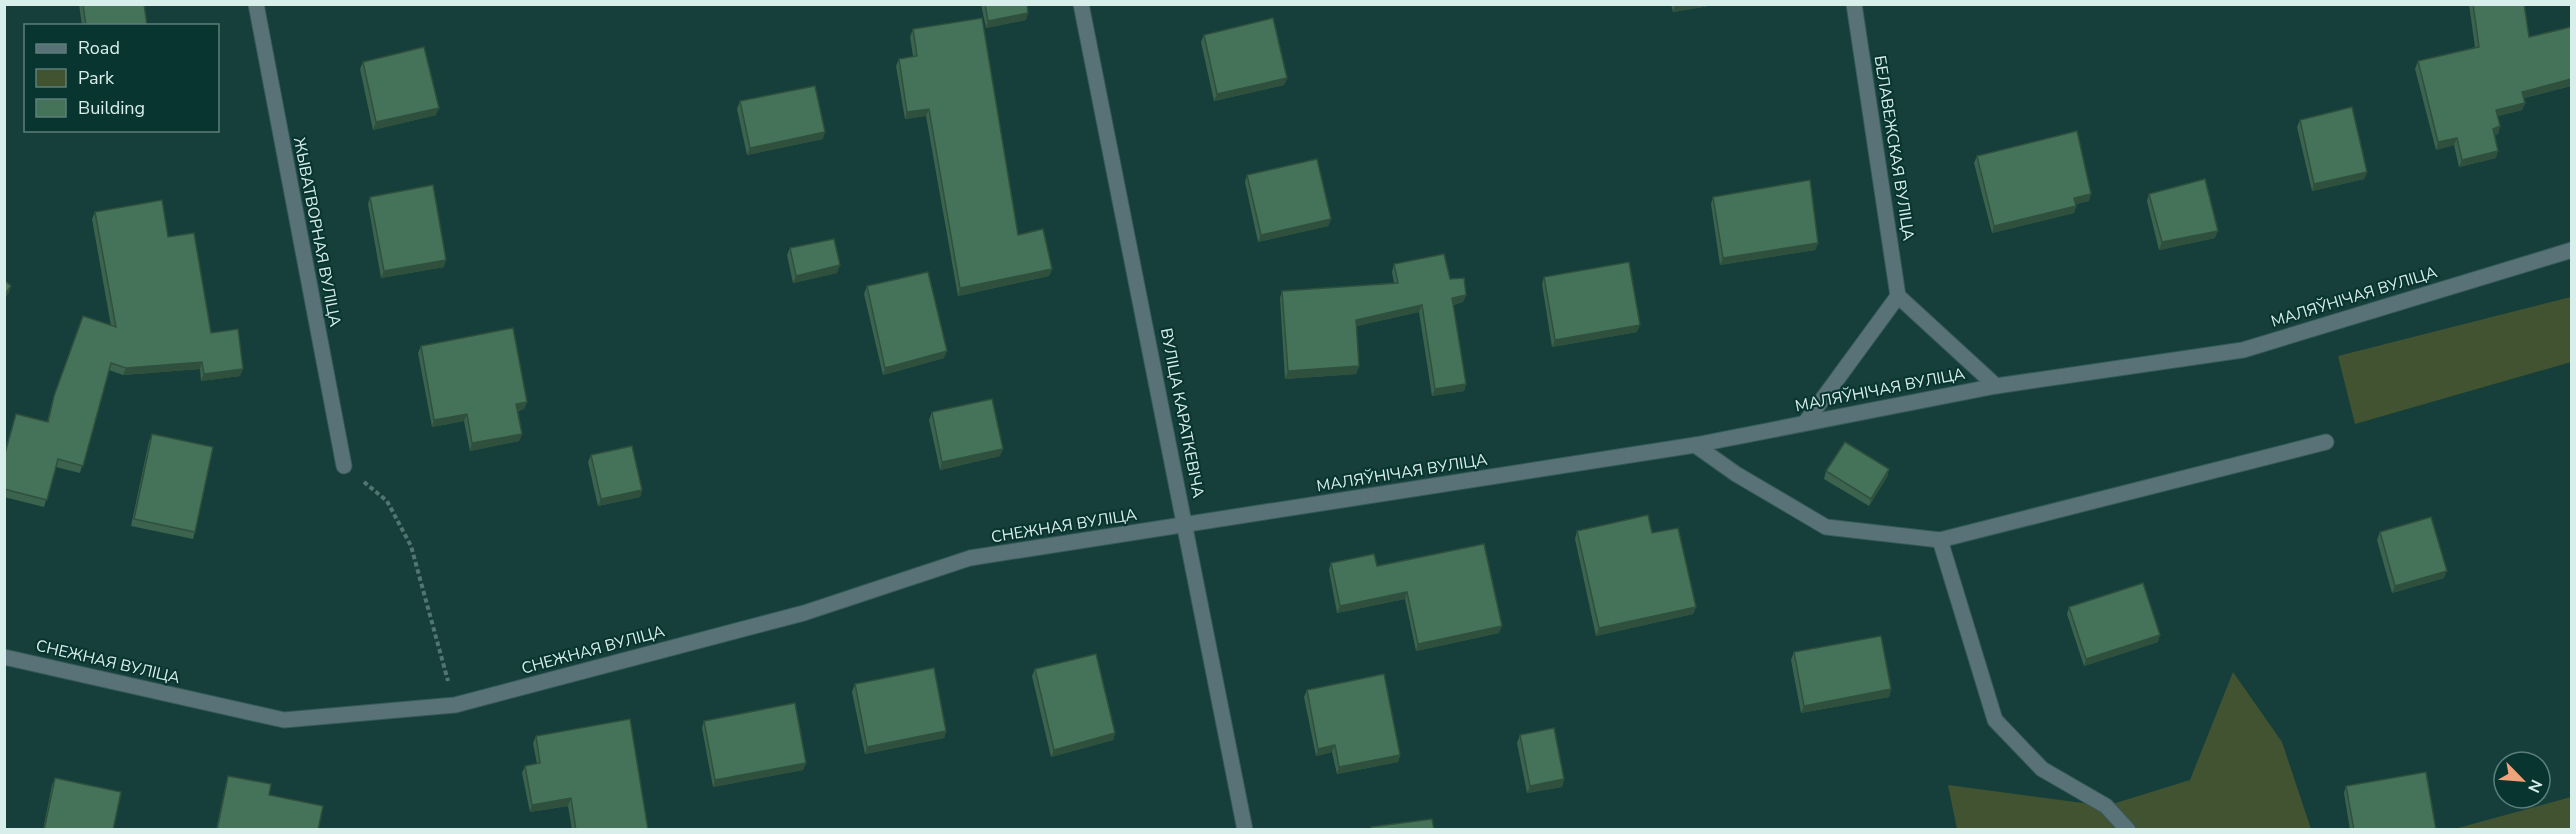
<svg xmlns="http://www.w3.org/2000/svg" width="2576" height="834" viewBox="0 0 2576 834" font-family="'Nunito Sans',sans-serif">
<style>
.green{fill:#425331}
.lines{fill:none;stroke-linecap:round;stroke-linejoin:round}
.service-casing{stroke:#355b57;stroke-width:17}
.minor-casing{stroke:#355b57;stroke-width:17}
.path{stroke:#527571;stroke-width:4;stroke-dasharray:4.5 3;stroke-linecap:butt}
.service{stroke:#597277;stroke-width:15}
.minor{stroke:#597277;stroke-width:15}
.wall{fill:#3b634d}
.shaded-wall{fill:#30503e}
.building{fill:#457359;stroke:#30503e;stroke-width:1.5}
.labels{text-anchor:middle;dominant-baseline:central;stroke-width:4.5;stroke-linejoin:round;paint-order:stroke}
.street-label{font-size:16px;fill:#d8eeeb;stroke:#093531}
</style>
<rect width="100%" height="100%" fill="#163f3b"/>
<g class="green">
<polygon points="2571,297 2571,362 2355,424 2338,356"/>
<polygon points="2233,672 2282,742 2311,829 1957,829 1948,785 2106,806 2190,780"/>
<polygon points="2571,797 2571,829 2458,829 2458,828"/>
</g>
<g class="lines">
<g class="service-casing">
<g id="service">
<polyline points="1695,445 1736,474 1826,527 1940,540 2326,442"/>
<polyline points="1940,540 1995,720 2042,769 2106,806 2128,830"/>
</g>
</g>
<g class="minor-casing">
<g id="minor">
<polyline points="256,4 344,466"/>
<polyline points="1081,4 1245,830"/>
<polyline points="1898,296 1996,386"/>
<polyline points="1805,423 1898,296 1854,4"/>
<polyline points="4,657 284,720 455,705 804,613 970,558 1695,445 1996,386 2243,350 2572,250"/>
</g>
</g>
<polyline class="path" points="364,482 387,501 411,546 448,681"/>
<use href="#service" class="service"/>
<use href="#minor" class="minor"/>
</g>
<g class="wall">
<polygon points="79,4 144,4 147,26 82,26"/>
<polygon points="981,4 1027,4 1026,20 986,28"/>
<polygon points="1671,4 1720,4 1673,12"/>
<polygon points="2469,4 2524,4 2529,37 2571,27 2571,86 2524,98 2525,103 2522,110 2498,116 2500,126 2498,134 2495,135 2496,158 2459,167 2454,145 2436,150 2415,69 2418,61 2475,47"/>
<polygon points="913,29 1018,235 1052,269 1049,276 958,296 926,116 905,119 896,66 899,59 913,56 910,37"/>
<polygon points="1204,35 1287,78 1284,85 1214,101 1201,42"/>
<polygon points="363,62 436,115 373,130 360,69"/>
<polygon points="740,101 823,139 747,155 737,109"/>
<polygon points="2300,120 2367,172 2364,179 2312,191 2297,127"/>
<polygon points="1977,156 2089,201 2076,204 2076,206 2074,213 1992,233 1974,163"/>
<polygon points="1247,175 1331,219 1328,226 1258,242 1245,182"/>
<polygon points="2149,194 2215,238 2159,250 2147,201"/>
<polygon points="370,197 444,267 381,278 368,204"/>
<polygon points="1713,197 1818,243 1815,250 1720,265 1711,204"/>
<polygon points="95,212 168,237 211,333 240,376 201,381 200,369 123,375 109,370 80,473 56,467 44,507 4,497 4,454 16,414 47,422 52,403 83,316 111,326 92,219"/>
<polygon points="790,248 837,273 793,283 787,255"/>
<polygon points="1394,264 1450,279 1466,295 1463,302 1453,305 1466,384 1464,391 1432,396 1419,312 1356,326 1359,366 1356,374 1285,379 1280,298 1282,291 1394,283 1392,272"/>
<polygon points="1544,277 1637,332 1552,347 1542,284"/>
<polygon points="867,286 944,358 883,375 864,294"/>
<polygon points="421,346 527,402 524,409 518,411 522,434 519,441 470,451 464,421 432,427 418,353"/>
<polygon points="932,412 1000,456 940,470 929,420"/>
<polygon points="152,434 195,532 193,539 131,526 149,441"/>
<polygon points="591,455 642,490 640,497 598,506 588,462"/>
<polygon points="1889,469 1887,477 1869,506 1824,479 1826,471"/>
<polygon points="1577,531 1652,533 1696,607 1693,614 1596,636 1575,539"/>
<polygon points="2380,532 2444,578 2392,593 2377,540"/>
<polygon points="1331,563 1377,566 1499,633 1416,651 1405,599 1337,613 1329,570"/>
<polygon points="2069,607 2158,642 2084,666 2067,614"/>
<polygon points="1794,652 1891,689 1889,697 1801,713 1791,660"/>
<polygon points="1035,669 1115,733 1113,740 1051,757 1032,676"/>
<polygon points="855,684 946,731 944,738 865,754 852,692"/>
<polygon points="1307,690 1400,755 1398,762 1337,774 1332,752 1316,756 1304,697"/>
<polygon points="704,721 806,763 803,770 713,787 702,728"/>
<polygon points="1520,735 1564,779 1562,787 1527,793 1517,743"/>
<polygon points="536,736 648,830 572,830 568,806 530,812 522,773 525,766 537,764 533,743"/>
<polygon points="228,776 269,795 318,830 216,830 226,783"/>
<polygon points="55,778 113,830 43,830 52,785"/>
<polygon points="2346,786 2436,830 2350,830 2344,793"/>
</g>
<g class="shaded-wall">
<polygon points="1678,4 1720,4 1673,12 1675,5"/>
<polygon points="1028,13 1026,20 986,28 988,21"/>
<polygon points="1287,78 1284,85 1214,101 1217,94"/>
<polygon points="2571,79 2571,86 2519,99 2522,92"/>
<polygon points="2525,103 2522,110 2494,117 2496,110"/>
<polygon points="439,108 436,115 373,130 376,122"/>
<polygon points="929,109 926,116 905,119 907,112"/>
<polygon points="2500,126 2498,134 2491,136 2493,129"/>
<polygon points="825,132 823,139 747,155 750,148"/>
<polygon points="2457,138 2454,145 2436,150 2438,142"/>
<polygon points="2498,151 2496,158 2459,167 2462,160"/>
<polygon points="2367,172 2364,179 2312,191 2314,184"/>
<polygon points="2091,194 2089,201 2071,205 2074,198"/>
<polygon points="2076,206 2074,213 1992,233 1994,226"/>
<polygon points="1331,219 1328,226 1258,242 1261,235"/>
<polygon points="2218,231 2215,238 2159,250 2162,242"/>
<polygon points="1818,243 1815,250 1720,265 1723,258"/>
<polygon points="446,260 444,267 381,278 384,271"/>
<polygon points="840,265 837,273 793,283 796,276"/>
<polygon points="1052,269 1049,276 958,296 960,288"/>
<polygon points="11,286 9,293 4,299 4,295"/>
<polygon points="1466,295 1463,302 1449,306 1452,298"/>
<polygon points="1422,305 1419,312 1353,327 1356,320"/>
<polygon points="1640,325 1637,332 1552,347 1555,340"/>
<polygon points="947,351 944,358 883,375 885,368"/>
<polygon points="202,362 200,369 123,375 126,368"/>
<polygon points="1359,366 1356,374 1285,379 1288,371"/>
<polygon points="243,369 240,376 201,381 204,374"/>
<polygon points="1466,384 1464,391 1432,396 1435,389"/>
<polygon points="527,402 524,409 514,411 516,404"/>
<polygon points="467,414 464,421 432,427 434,420"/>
<polygon points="522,434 519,441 470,451 472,443"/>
<polygon points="1003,449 1000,456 940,470 942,462"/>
<polygon points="1889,469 1887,477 1869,506 1871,499"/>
<polygon points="642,490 640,497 598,506 601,499"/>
<polygon points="2447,571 2444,578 2392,593 2395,586"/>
<polygon points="1407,592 1405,599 1337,613 1340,606"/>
<polygon points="1696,607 1693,614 1596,636 1599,628"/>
<polygon points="1502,626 1499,633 1416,651 1418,644"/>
<polygon points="2160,635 2158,642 2084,666 2086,659"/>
<polygon points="1891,689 1889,697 1801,713 1804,706"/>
<polygon points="946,731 944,738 865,754 867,747"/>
<polygon points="1115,733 1113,740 1051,757 1054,750"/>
<polygon points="1335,745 1332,752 1316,756 1318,749"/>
<polygon points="1400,755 1398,762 1337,774 1339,767"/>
<polygon points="806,763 803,770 713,787 715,780"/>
<polygon points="1564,779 1562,787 1527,793 1530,786"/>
<polygon points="571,798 568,806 530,812 532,805"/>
</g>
<g class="building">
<polygon points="83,4 144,4 147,26 86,26"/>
<polygon points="985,4 1027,4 1028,13 988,21"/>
<polygon points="2473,4 2524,4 2529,37 2571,27 2571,79 2522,92 2525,103 2496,110 2500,126 2493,129 2498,151 2462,160 2457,138 2438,142 2418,61 2479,47"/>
<polygon points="982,18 1018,235 1043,229 1052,269 960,288 929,109 907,112 899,59 917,56 913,29"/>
<polygon points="1273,18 1287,78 1217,94 1204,35"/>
<polygon points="424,47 439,108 376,122 363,62"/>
<polygon points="815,86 825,132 750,148 740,101"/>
<polygon points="2352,107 2367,172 2314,184 2300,120"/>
<polygon points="2077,131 2091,194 2074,198 2076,206 1994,226 1977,156"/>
<polygon points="1317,159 1331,219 1261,235 1247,175"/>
<polygon points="2205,179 2218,231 2162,242 2149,194"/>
<polygon points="1810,180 1818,243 1723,258 1713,197"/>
<polygon points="433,185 446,260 384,271 370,197"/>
<polygon points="162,200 168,237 194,233 211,333 238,329 243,369 204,374 202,362 126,368 111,363 83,466 58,459 47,500 4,489 4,457 16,414 48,422 54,396 83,316 116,327 95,212"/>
<polygon points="834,239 840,265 796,276 790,248"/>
<polygon points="1444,254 1450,279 1464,278 1466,295 1452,298 1466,384 1435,389 1422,305 1356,320 1359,366 1288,371 1282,291 1398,283 1394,264"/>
<polygon points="1629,262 1640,325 1555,340 1544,277"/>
<polygon points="928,272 947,351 885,368 867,286"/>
<polygon points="4,280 11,286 4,295"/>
<polygon points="513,328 527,402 516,404 522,434 472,443 467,414 434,420 421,346"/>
<polygon points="992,399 1003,449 942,462 932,412"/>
<polygon points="152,434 213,447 195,532 134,519"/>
<polygon points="1845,442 1889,469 1871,499 1826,471"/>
<polygon points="632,446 642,490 601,499 591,455"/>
<polygon points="1648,515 1652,533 1678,528 1696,607 1599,628 1577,531"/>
<polygon points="2431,517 2447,571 2395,586 2380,532"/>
<polygon points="1484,544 1502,626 1418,644 1407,592 1340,606 1331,563 1374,554 1377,566"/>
<polygon points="2143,583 2160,635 2086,659 2069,607"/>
<polygon points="1881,636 1891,689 1804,706 1794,652"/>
<polygon points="1096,654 1115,733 1054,750 1035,669"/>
<polygon points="934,668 946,731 867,747 855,684"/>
<polygon points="1384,674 1400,755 1339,767 1335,745 1318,749 1307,690"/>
<polygon points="795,703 806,763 715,780 704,721"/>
<polygon points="630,719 648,830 576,830 571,798 532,805 525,766 540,763 536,736"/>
<polygon points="1554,728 1564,779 1530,786 1520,735"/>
<polygon points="2426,772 2436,830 2354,830 2346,786"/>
<polygon points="228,776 271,784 269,795 323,806 318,830 217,830"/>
<polygon points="55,778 121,792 113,830 44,830"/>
<polygon points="1432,819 1434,830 1371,830 1371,827"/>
</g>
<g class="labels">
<g class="street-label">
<text transform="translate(1894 148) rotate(81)">БЕЛАВЕЖСКАЯ ВУЛІЦА</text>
<text transform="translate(317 232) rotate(79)">ЖЫВАТВОРНАЯ ВУЛІЦА</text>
<text transform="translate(2354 297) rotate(-17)">МАЛЯЎНІЧАЯ ВУЛІЦА</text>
<text transform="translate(1880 390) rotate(-11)">МАЛЯЎНІЧАЯ ВУЛІЦА</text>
<text transform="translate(1182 413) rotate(79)">ВУЛІЦА КАРАТКЕВІЧА</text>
<text transform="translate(1402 473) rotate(-9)">МАЛЯЎНІЧАЯ ВУЛІЦА</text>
<text transform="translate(1064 526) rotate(-9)">СНЕЖНАЯ ВУЛІЦА</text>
<text transform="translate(593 650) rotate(-15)">СНЕЖНАЯ ВУЛІЦА</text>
<text transform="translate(108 662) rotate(13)">СНЕЖНАЯ ВУЛІЦА</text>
</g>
</g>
<rect width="2576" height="834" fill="none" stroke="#d8eeeb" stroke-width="12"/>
<rect x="24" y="24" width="195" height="108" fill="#093531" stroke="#5c7f7b" stroke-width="1.5"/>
<rect x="36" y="44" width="30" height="9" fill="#597277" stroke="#5c7f7b" stroke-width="1.5"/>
<text x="78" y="54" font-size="18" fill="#d8eeeb">Road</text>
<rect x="36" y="69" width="30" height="18" fill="#425331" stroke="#5c7f7b" stroke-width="1.5"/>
<text x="78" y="84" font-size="18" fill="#d8eeeb">Park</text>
<rect x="36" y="99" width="30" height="18" fill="#457359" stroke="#5c7f7b" stroke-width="1.5"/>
<text x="78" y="114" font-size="18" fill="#d8eeeb">Building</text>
<g transform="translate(2522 780) rotate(115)"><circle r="28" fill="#093531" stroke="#5c7f7b" stroke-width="1.5"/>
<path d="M0-4.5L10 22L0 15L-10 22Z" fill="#f0a27a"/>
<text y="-9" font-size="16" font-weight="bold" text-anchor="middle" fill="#d8eeeb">N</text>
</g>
</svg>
